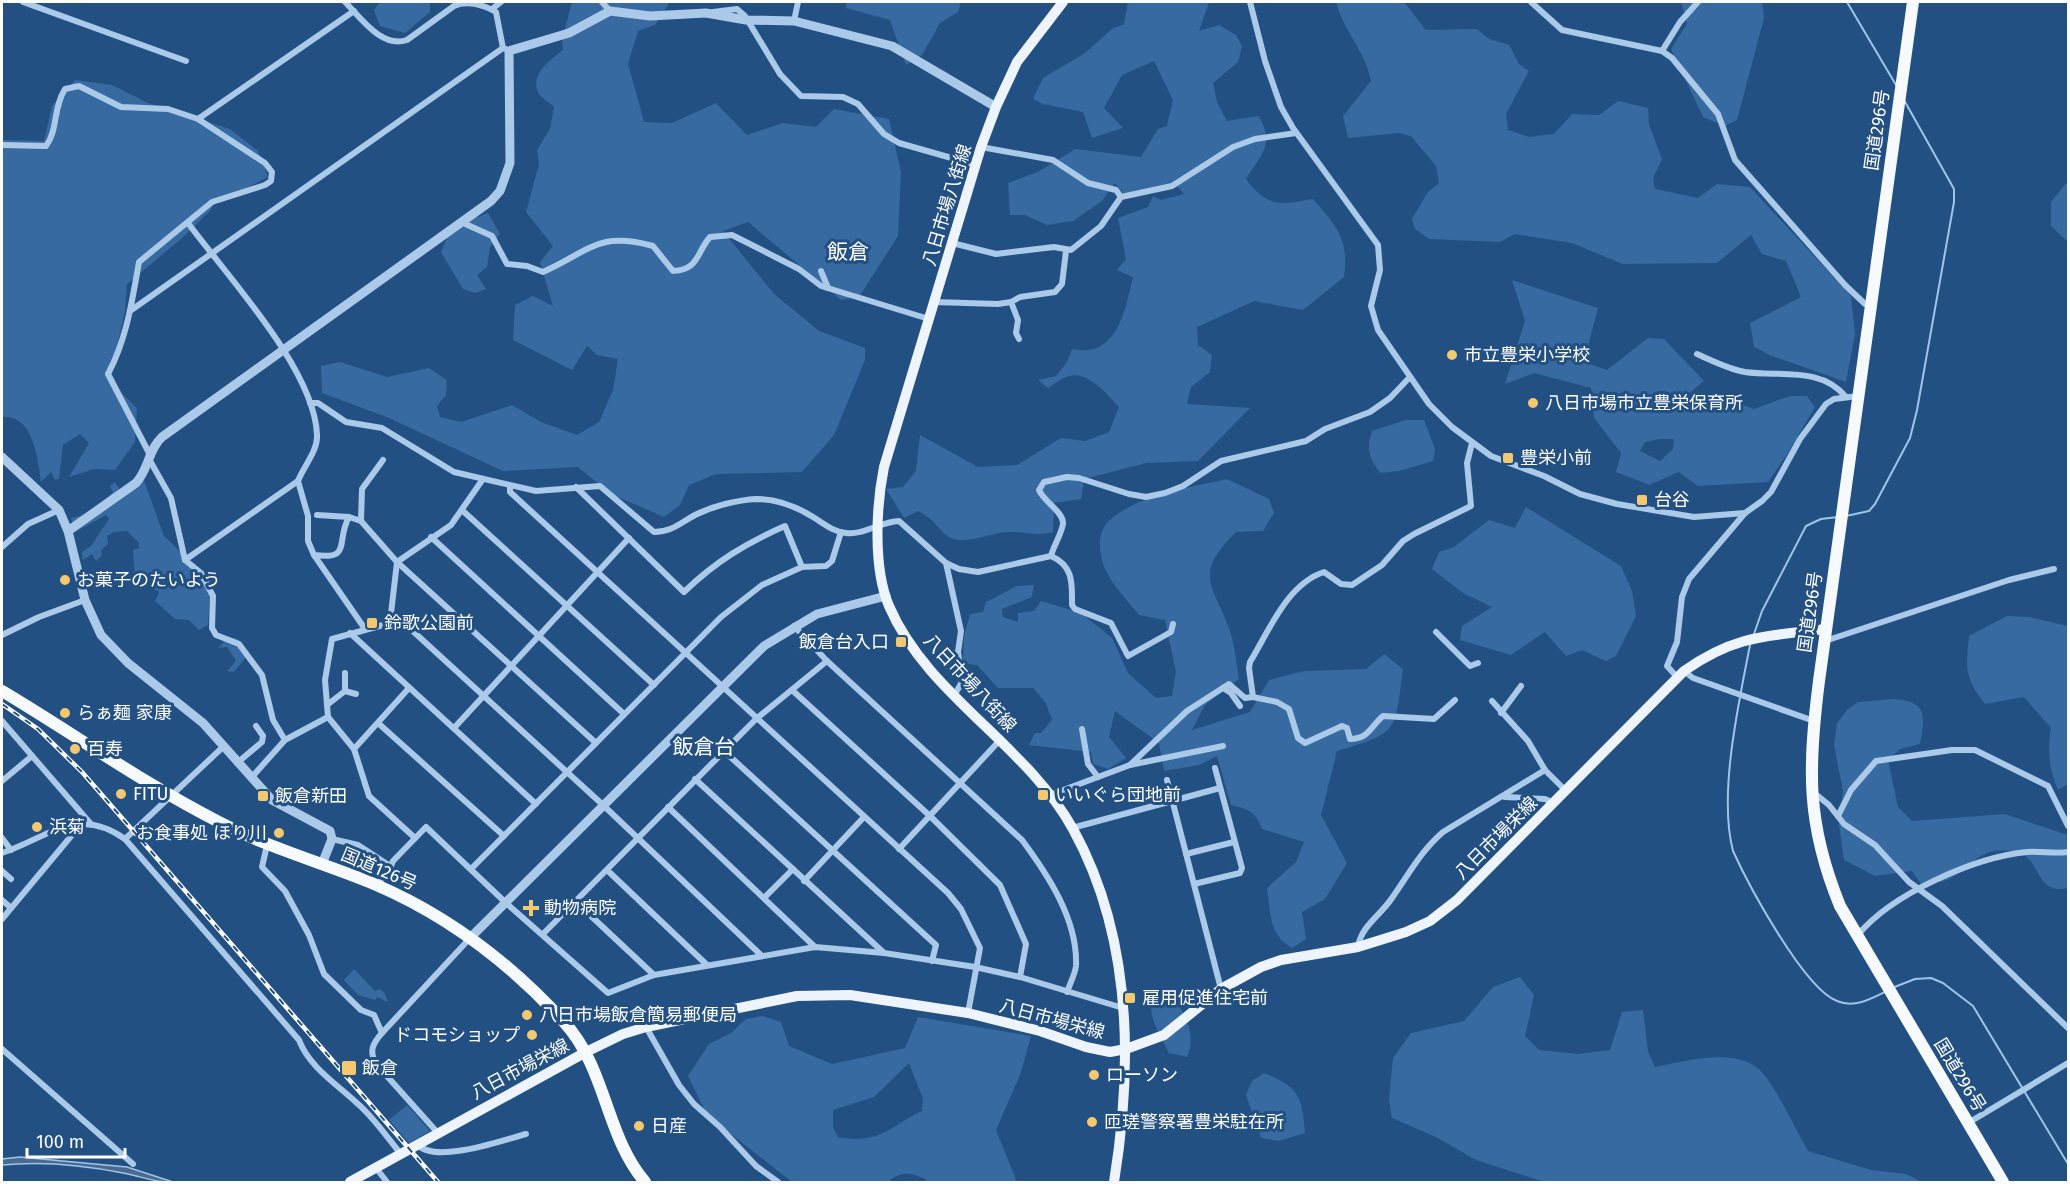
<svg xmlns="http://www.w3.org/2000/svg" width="2070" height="1184" viewBox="0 0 2070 1184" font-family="'Fira Sans','Noto Sans JP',sans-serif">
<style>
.green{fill:#376aa0;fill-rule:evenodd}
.water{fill:#4a6b8f;stroke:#9fc4e9;stroke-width:1.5}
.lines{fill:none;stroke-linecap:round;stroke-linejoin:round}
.stream{stroke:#9fc4e9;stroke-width:2}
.minor{stroke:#abc9e8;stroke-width:6}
.tertiary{stroke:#abc9e8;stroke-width:9}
.primary{stroke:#edf4fe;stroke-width:10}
.trunk{stroke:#f6fafe;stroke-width:12}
.rail-casing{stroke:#fff;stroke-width:4.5}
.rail{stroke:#235083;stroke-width:2;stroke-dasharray:7;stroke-linecap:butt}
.poi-dot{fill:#f3c86e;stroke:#235083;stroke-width:2}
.labels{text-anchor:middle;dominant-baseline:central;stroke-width:6;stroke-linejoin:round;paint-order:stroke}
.street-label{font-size:18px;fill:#fff;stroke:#235083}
.poi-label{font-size:18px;fill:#fff;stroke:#235083;text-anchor:start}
.quarter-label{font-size:21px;fill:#fff;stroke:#235083}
</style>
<rect width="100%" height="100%" fill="#235083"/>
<g class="green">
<polygon points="380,2 430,2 430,12 405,33 380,26 374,10"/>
<path d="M572 2H670L655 25 638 31 628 64 644 122 672 123 716 103 747 135 783 123 816 127 834 109 889 119 901 172 898 236 859 297 841 300 748 222 723 231 774 294 819 331 865 348V360L834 435 802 472 716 474 689 485 680 505 664 517 611 494 578 467 503 471 389 418 322 393 321 366 340 362 387 377 429 368 447 380 446 395 437 406 440 417 461 422 512 405 541 422 577 435 599 422 613 390 618 359 597 355 587 346 572 370 513 340 515 305 533 296 553 306 540 262 553 246 526 212 539 164 537 150 550 129 554 107C550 103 542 98 539 94 528 76 551 59 563 50L562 40Z"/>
<polygon points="846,2 961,2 958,12 940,23 922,55 906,65 890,20 846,8"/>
<path d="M1128 2H1209L1199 31 1219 25 1236 35 1242 46 1238 62 1213 83 1217 102 1227 121 1258 116C1276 143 1261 155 1246 179 1268 208 1280 205 1313 199 1337 227 1349 238 1344 277L1303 310 1254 301 1197 327 1198 345 1212 355 1210 372 1191 387 1187 404 1250 408 1198 461 1146 463 1084 479 1081 499 1054 503 1053 532C1036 537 1023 531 1007 532 991 533 965 545 951 538 939 532 935 519 918 511L904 518 886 489 903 487 916 471 920 435 978 467 1017 465 1061 438 1085 441 1109 432 1119 407C1108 395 1088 371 1069 376 1062 378 1054 384 1048 388L1038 380 1056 376 1067 362 1072 349C1117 359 1125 311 1133 277L1117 270 1126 259 1118 218 1148 207 1153 196 1161 200 1184 194 1178 187 1160 186 1124 194 1115 183 1102 201 1073 221 1047 225 1025 215H1010L1008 183 1038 172 1075 149 1141 157 1158 129 1167 126 1173 100 1154 61 1122 75 1104 108 1123 128 1092 138 1083 112 1043 104 1033 99 1043 78 1085 53 1112 29 1124 24Z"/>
<path d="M1336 2H1404L1426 30 1477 29 1489 39 1509 45 1519 64 1529 71 1506 114 1508 130 1529 137 1554 134 1572 114 1599 115 1618 101 1648 108 1649 125 1662 159 1653 178 1655 189 1698 198 1717 184 1750 187 1851 296 1855 334 1846 382 1772 356 1754 347 1750 323 1801 297 1786 261 1762 254 1751 235 1717 263 1623 264 1572 243 1515 234 1500 242 1429 239 1415 229 1412 219 1427 193 1439 183 1436 166 1411 136 1399 133 1348 138 1343 116 1371 81C1366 52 1343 30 1336 2Z"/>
<polygon points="1681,2 1762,2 1764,18 1737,120 1725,126 1703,117 1671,49 1687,24"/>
<path d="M75 80 112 85 148 103 230 129 258 151 268 177 242 190 220 197 208 213 180 240 127 284 125 311 109 381 137 408 135 442 115 470 94 469 69 477 89 443 80 434 63 445 59 479 55 480 51 472 41 482C38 459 33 414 2 417V140L44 141 52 106Z"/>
<polygon points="2068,181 2068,242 2051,226 2051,202"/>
<polygon points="488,213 500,234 490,247 487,267 477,275 486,289 475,293 463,289 441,252 452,227"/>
<path d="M1512 280 1598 308 1584 362 1607 370 1648 338 1664 339 1704 381 1684 398 1694 408 1732 401 1754 409 1790 396H1807L1815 407 1786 456 1768 482 1698 486 1679 472 1649 485 1616 472 1621 453 1594 418 1591 388 1534 373 1505 384 1525 321ZM1660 439H1674L1673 449 1660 461 1640 451 1645 442Z"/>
<path d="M1406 420H1424L1435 449 1433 461 1399 471 1381 473C1369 460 1366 448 1372 431Z"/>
<polygon points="141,472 164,536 211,580 208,625 199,630 189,620 175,619 155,601 159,592 135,579 133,550 139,548 139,543 127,531 114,532 107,536 108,544 101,550 102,555 96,561 92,554 83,560 82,552 91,546 109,519 106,515 75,532 71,518 91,513 113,492 110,486 115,482 120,490 126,490"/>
<path d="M1227 479 1269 499 1274 513 1263 531 1236 532C1193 575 1212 582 1229 628 1235 644 1236 663 1239 679L1205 705 1192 730 1250 712 1269 680 1304 671 1366 669 1384 654 1403 669C1394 732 1401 732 1337 751L1321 815 1347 863 1325 899 1302 912 1306 939 1292 948C1268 934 1271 913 1267 888L1296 862 1304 842 1262 829C1256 812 1249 809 1231 805L1217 756 1199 765 1164 771 1159 743 1115 711 1109 737 1126 758 1108 769 1093 764 1091 752 1029 745 1035 733H1041L1052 720 1046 703 1033 688H998L977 665 963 663 964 636 970 614 983 612 986 602 1017 586 1034 585 1032 597 1002 609 1003 617 1018 622V613L1034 611 1041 601 1081 613 1112 638 1128 673 1156 698 1172 696 1176 672 1165 620 1139 615C1128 601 1114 587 1106 571 1100 559 1097 538 1104 527 1123 498 1195 486 1227 479Z"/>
<polygon points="1526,507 1621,566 1632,591 1636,616 1616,656 1606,661 1582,650 1566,656 1545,632 1511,655 1460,640 1462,626 1492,607 1463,593 1432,569 1439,552 1454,547 1489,520 1515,528"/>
<path d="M2007 616 2029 617 2068 626V784L2058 790C2049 769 2047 751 2051 728L2024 697 1985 704C1964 677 1966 669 1969 636Z"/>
<polygon points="229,637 238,639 246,657 234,672 227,671 236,661 227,647 218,648"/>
<path d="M1895 699C1928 702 1925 717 1920 744L1900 749 1888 760 1898 807 1912 821 2005 814 2068 835V888C2033 896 2043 855 2013 851 1979 846 1975 865 1949 879 1941 883 1930 883 1921 884L1912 871 1875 876 1844 860 1839 824 1843 791 1834 745 1837 723 1848 709 1858 702Z"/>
<polygon points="354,969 375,991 379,989 384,992 388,1002 377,997 375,1000 358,995 344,980"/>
<path d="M1520 977 1534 995 1525 1036 1539 1050 1578 1054 1610 1050 1622 1012 1643 1010 1648 1052 1655 1067C1687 1061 1743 1044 1766 1077 1782 1099 1794 1127 1808 1151L1871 1170 1906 1174 1922 1182H1544L1476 1160 1436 1137 1392 1118 1389 1100 1393 1058 1411 1033 1464 1021 1493 987Z"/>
<path d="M1155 988H1162C1182 1004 1198 1031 1187 1057L1169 1053C1157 1029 1145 1014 1155 988Z"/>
<path d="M763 1016 781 1022 789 1046 832 1064 905 1048 918 1017 1031 1036 1020 1075 996 1130 1017 1182H926L925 1179C910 1173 904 1171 890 1180V1182H792L707 1115 688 1076 709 1044 731 1033 746 1019ZM909 1063 923 1099 922 1111C888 1127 880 1145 838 1137L833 1127V1110L874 1097Z"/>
<path d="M1264 1073C1299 1087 1302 1096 1305 1133L1279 1141 1261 1138 1246 1095 1252 1081Z"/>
<polygon points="407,1105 430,1131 409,1143 389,1120"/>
</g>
<path class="water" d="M20 1157 127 1167 173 1182C153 1183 142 1176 123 1173 83 1165 42 1161 2 1165V1159Z"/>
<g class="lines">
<g class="stream">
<polyline points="1847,2 1896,85"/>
<polyline points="1846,516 1869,511 1875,504 1910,438 1917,410 1954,202 1954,189 1904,100"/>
<polyline points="1754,634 1762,611 1806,526 1821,519 1838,517"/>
<path d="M1750 645C1739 702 1718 794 1733 851 1748 884 1804 989 1837 1001 1854 1008 1869 1000 1885 992"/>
<polyline points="1892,988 1915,979 1931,978 1943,983 1973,1006 2068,1164"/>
</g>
<g class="minor">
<polyline points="23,2 186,61"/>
<path d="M345 2C361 18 382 49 407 40L454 6C467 0 484 5 496 12L503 48 506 49"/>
<polyline points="602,2 610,11"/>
<polyline points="1250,2 1265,61 1281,107 1293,128 1378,245 1380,270 1371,306 1378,330 1429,404 1452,427 1491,456 1544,476 1580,494 1617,504 1694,517 1745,513"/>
<polyline points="1531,2 1562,30 1662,51 1672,58 1718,114 1735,160 1845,285 1865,304 1871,305"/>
<polyline points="492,9 501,2"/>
<polyline points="713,12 737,9 745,16 780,74 801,96 843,97 858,104 884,134 899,143 976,165"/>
<polyline points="794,21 798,2"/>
<polyline points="1662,51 1680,22 1698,2"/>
<polyline points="198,119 354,11"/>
<path d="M2 145 46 146C58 130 53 108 65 89L79 86 121 107 168 109 198 119 265 163 272 172 271 181 265 185 212 202 139 262C132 301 127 338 108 374L150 455"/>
<polyline points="981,147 1053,160 1088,183 1116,190 1121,197"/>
<path d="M461 222 492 236 507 264 527 266 543 272C590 251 597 231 653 246L673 271C699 270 696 253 710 237L732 235 799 269 821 286 929 319"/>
<path d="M188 223C227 276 315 370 317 435 318 451 303 467 298 481L308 516V541L314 555C353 560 335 542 349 517"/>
<polyline points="952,243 996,254 1054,247 1071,250 1101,226 1121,197 1172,186 1233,147 1255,139 1296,133"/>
<polyline points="821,271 828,288"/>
<polyline points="934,302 998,304 1011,302 1020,297 1055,292 1062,284 1066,251"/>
<polyline points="1011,302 1018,320 1016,333 1019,339"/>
<polyline points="130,311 503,48"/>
<path d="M1697 354C1713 361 1728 369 1745 372 1779 377 1821 366 1846 397"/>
<path d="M310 403H318L346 422 382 428 454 472 536 491 600 486 654 532C672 532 680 523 695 515 713 506 737 500 757 499 776 499 797 507 813 517 823 523 833 532 846 533 864 535 880 522 899 521L946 563 959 569 978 572 1051 556C1074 566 1072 584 1072 605L1075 609 1111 623 1128 656 1171 632 1173 624"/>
<polyline points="149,459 171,498 185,560 201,573 213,596 212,628 216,635 239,644 262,675 273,720 285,740"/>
<polyline points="510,486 510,492 948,893 961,909 980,948 968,1013"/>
<path d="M576 487 684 592C715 562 746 543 785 526L802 567"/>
<polyline points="463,511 654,685"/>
<polyline points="317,515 349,517 361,521 397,562 596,743"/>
<polyline points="361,521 362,489 383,460"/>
<polyline points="431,537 624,714"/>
<polyline points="2,547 28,524 59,510"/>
<polyline points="314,555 365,629"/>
<path d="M1051 556C1054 545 1061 535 1063 524 1064 512 1043 501 1039 490L1044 482 1067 477 1079 478 1129 494 1146 497 1165 493 1183 486 1221 461 1306 441 1325 429 1370 412 1390 398 1409 378"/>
<polyline points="185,560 298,481"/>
<polyline points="946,563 961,631 958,652 962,682 955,694"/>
<polyline points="390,622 397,562 451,525 483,479"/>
<path d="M794 626 827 661 1022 840C1048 875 1078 920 1076 966 1075 974 1070 984 1067 992"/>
<polyline points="1436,632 1470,666 1478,663"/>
<polyline points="350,633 536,804"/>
<polyline points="2,635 39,617 85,600"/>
<polyline points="1825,641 2009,580 2054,569"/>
<polyline points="1684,671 1693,678 1814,721"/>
<polyline points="1678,678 1667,666 1677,642 1682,597 1689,579 1745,513 1762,501 1771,492 1800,439 1826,404 1834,399 1858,396"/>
<polyline points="1223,688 1231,693 1240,706"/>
<polyline points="792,690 930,816 1000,885 1026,944 1020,977"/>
<polyline points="345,691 345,673"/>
<path d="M1253 697 1277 702 1289 709 1298 738 1305 743 1342 726 1347 728 1350 739C1369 739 1371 726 1383 716L1434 719 1455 700"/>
<polyline points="1492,701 1528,741 1545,770 1566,791"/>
<polyline points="327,705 345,691 356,694"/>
<polyline points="1501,713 1521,686"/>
<polyline points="2,721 90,823"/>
<polyline points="378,723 504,836"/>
<polyline points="454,728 629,538"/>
<polyline points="1082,729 1088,764 1098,777"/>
<polyline points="354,749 409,688"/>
<polyline points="724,751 936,945 932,961"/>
<polyline points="237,763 262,742 263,736 256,726"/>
<polyline points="1130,765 1223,746"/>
<polyline points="251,778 285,740 328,717"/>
<polyline points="695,779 883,952"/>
<polyline points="1167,780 1221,989"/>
<polyline points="2,781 32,756"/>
<polyline points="1813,792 1829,805 1844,824 1875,845 1909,882 1942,906 2068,1028"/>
<path d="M1050 795 1130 765 1187 711 1229 684 1245 698 1253 697 1249 668 1250 662C1269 631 1287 584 1324 572L1341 584 1352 585 1382 565 1403 541 1414 534 1471 506 1467 463 1472 443"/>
<polyline points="1505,797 1545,799 1554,803"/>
<polyline points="668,807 815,947"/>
<polyline points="1838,816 1851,790 1876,761 1952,750 1975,750 2048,786 2068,826"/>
<polyline points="1072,828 1220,788"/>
<polyline points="2,838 11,850"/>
<polyline points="415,838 369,796 354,749 328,717 325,680 332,639 398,621 404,623 603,805 762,956"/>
<polyline points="125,839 224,746"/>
<polyline points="332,839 358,845 390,866"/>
<polyline points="267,845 262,867 285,891 309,935 324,974 361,1010 374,1015 382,1033"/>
<polyline points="899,849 1000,740"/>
<path d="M2 853C49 837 77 805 125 839L299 1040C309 1067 338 1085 358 1104 374 1118 387 1137 400 1153"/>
<polyline points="1186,854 1234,842"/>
<polyline points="471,869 721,617 762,585 802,567 826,566 832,561 841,532"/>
<polyline points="607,870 706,964"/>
<polyline points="2,871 11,879"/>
<polyline points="804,881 864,817"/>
<polyline points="1194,884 1240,873 1242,868 1215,768"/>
<polyline points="376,885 388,873 393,861 426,827 505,902 608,993 654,975 815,947 884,953 975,967 1020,977 1123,1008"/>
<polyline points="764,898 793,869"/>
<polyline points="2,900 11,908"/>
<polyline points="575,901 654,975"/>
<polyline points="2,919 82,823"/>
<polyline points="543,934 756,719 827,661"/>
<path d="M1857 936C1891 894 1975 857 2027 852 2041 851 2055 854 2068 852"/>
<path d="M1358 947C1361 926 1381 915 1392 898 1409 874 1420 852 1443 832L1545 770"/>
<polyline points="646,1027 679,1085 694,1104 720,1127 756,1166 778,1182"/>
<polyline points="2,1049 133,1164"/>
<polyline points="1968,1123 2068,1063"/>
<path d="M437 1132 377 1065C368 1052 373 1043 382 1033L471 937"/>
<path d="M417 1144C434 1165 503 1140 526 1134"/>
<polyline points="376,1168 387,1182"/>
</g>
<g class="tertiary">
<polyline points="2,457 59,510 68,531 85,600 101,635 128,663 203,723 272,800 330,831 332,839 322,864"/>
<path d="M68 531 136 483C149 469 148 450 162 437L491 201 500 191 510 163 509 51 569 33 610 11 650 16 706 13 746 20 794 21 892 46 996 107"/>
<polyline points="471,937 764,646 817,614 886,596"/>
</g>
<g class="primary">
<path d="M1063 2 1017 62 996 107 981 147 884 467C876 507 873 568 889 606 927 695 1026 744 1073 829 1132 936 1133 1065 1114 1182"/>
<path d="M350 1182 586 1052 623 1034 646 1027 797 996 850 995 968 1013 1040 1031 1086 1047 1110 1052 1126 1049 1164 1035 1221 989 1261 967 1281 960 1358 947 1406 932 1430 921 1457 900 1684 671C1735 635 1767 636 1826 629"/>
</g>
<g class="trunk">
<path d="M1913 2 1819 681C1808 768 1806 823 1840 906L2003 1182"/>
<path d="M2 691C74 734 144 784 219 822 269 848 323 863 374 884 447 915 511 964 564 1022 607 1069 605 1135 645 1182"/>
</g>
<g class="rail-casing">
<polyline id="rail" points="2,704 38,729 82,772 438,1182"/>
</g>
<use href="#rail" class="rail"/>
</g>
<g class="poi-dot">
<circle cx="1452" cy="355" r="6"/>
<circle cx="1533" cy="403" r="6"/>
<rect x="1502" y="452" width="12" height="12" rx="3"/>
<rect x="1636" y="494" width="12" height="12" rx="3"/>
<circle cx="65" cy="580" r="6"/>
<rect x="366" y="617" width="12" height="12" rx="3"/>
<rect x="895" y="636" width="12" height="12" rx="3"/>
<circle cx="65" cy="713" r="6"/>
<circle cx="75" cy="749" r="6"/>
<circle cx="121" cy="794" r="6"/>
<rect x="1037" y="789" width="12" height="12" rx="3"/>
<rect x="257" y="790" width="12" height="12" rx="3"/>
<circle cx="37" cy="827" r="6"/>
<circle cx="279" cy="833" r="6"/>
<path d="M528 899h6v6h6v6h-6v6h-6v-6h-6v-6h6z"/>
<rect x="1124" y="992" width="12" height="12" rx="3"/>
<circle cx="527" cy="1015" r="6"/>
<circle cx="532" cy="1035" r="6"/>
<rect x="341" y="1060" width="16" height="16" rx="3"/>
<circle cx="1094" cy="1075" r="6"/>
<circle cx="1092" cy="1122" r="6"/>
<circle cx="639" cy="1126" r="6"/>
</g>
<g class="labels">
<g class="street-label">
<text transform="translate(1877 130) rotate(-82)">国道296号</text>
<text transform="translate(947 205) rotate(-73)">八日市場八街線</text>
<text transform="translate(1810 612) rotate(-82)">国道296号</text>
<text transform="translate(970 683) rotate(47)">八日市場八街線</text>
<text transform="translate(1496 838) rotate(-45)">八日市場栄線</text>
<text transform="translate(379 869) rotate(23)">国道126号</text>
<text transform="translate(1052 1019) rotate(15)">八日市場栄線</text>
<text transform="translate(520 1069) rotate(-28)">八日市場栄線</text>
<text transform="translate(1960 1075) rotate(59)">国道296号</text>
</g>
<g class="poi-label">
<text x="1464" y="355">市立豊栄小学校</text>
<text x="1545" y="403">八日市場市立豊栄保育所</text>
<text x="1520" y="458">豊栄小前</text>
<text x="1654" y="500">台谷</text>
<text x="77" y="580">お菓子のたいよう</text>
<text x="384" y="623">鈴歌公園前</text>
<text x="889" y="642" text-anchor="end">飯倉台入口</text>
<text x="77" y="713">らぁ麺 家康</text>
<text x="87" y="749">百寿</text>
<text x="133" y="794">FITU</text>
<text x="1055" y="795">いいぐら団地前</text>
<text x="275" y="796">飯倉新田</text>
<text x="49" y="827">浜菊</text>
<text x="267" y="833" text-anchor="end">お食事処 ほり川</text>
<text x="544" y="908">動物病院</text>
<text x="1142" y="998">雇用促進住宅前</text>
<text x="539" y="1015">八日市場飯倉簡易郵便局</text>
<text x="520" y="1035" text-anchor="end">ドコモショップ</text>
<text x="362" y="1068">飯倉</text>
<text x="1106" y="1075">ローソン</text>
<text x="1104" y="1122">匝瑳警察署豊栄駐在所</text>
<text x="651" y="1126">日産</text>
</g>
<g class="quarter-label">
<text x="848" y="252">飯倉</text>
<text x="704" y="747">飯倉台</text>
</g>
</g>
<rect width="2070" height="1184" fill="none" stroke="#ffffff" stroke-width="6"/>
<path d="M27 1148v9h98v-9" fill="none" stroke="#ffffff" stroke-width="3"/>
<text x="36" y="1148" font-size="18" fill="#ffffff" stroke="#235083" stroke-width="4.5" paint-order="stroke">100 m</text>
</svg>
